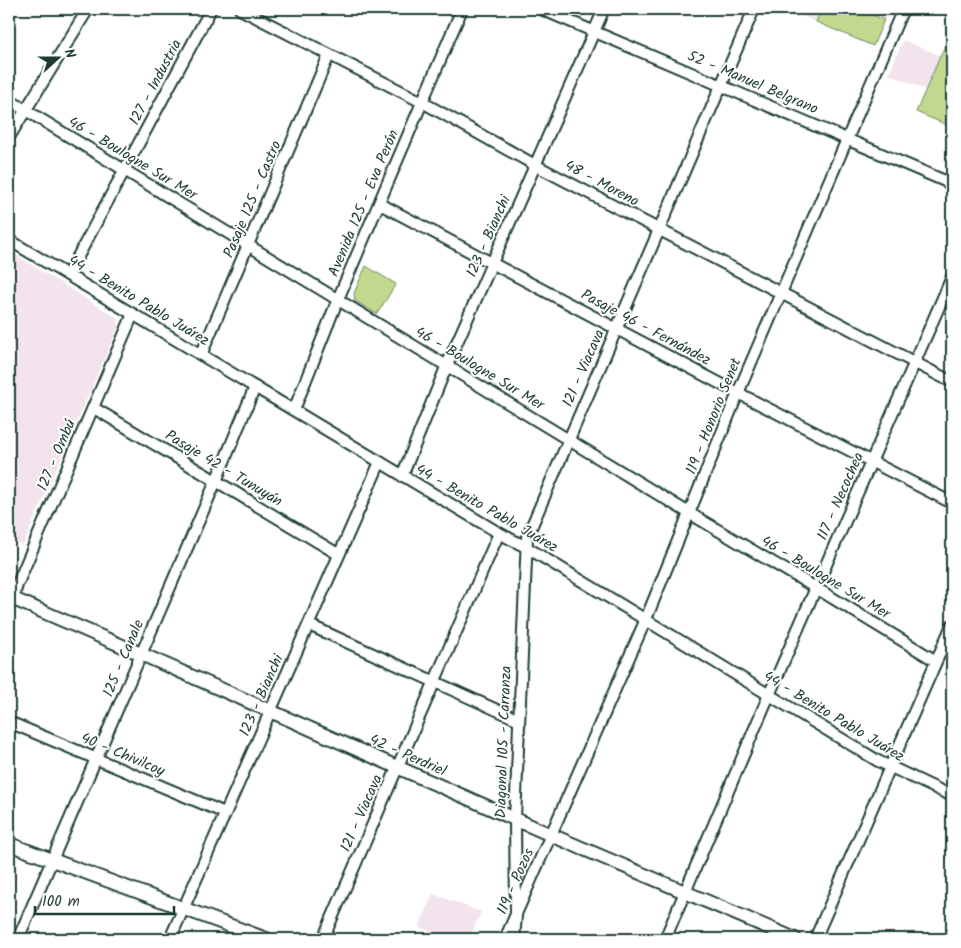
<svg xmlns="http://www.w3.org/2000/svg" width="961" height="948" viewBox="0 0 961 948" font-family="Kalam,sans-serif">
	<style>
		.built { fill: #f2e3ec }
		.green { fill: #c2d88e; stroke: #708a61 }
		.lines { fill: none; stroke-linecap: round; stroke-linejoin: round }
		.minor-casing { stroke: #1f3d34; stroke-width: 14 }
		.tertiary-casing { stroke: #1f3d34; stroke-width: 16 }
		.minor { stroke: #fff; stroke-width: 10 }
		.tertiary { stroke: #fff; stroke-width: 12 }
		.labels { text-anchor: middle; stroke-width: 4; stroke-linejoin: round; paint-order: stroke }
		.street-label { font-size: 15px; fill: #1f3d34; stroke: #fff }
	</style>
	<rect width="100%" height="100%" fill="#fff"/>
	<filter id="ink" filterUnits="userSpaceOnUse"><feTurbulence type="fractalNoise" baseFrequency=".02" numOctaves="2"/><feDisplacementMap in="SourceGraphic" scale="10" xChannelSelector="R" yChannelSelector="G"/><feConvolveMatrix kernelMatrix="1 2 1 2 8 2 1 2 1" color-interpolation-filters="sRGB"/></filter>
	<g filter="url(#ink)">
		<g class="built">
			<path d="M806,9H889L873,46L802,16Z"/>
			<path d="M903,40L941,56L926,90L889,74Z"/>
			<path d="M9,251L117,318L119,325L23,545L9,539Z"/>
			<path d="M433,894L481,912L469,939H451L419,927Z"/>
		</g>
		<g class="green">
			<path d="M821,9H859L884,20L873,46L816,22Z"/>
			<path d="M952,29V127L916,112Z"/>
			<path d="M366,266L396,284L377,314L355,301L354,293Z"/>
		</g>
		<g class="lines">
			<defs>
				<g id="minor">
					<path d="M240,9L422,102L535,165L952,382"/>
					<path d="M541,9L952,184"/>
					<path d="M9,100L689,513L816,588L936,661"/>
					<path d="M9,137L88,9"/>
					<path d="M380,204L738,393L952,503"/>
					<path d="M9,240L380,462L499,533L526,547L878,761L952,796"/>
					<path d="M68,275L211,9"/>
					<path d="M201,355L329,55"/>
					<path d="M94,408L338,554"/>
					<path d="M294,410L338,299L462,9"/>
					<path d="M402,476L447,365L604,9"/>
					<path d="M13,599L17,585L133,314"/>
					<path d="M309,625L519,720"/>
					<path d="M9,722L225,813"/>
					<path d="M18,939L216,481L255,387"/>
					<path d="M170,939L380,462"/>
					<path d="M323,939L499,533"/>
					<path d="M505,939L646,619L738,393L903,9"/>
					<path d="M514,939L516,916L515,819L527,537L754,9"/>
					<path d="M665,939L769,695L952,277"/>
					<path d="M815,939L952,625"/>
				</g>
				<g id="tertiary">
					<path d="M9,597L141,654L551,835L795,939"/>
					<path d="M9,844L266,939"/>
				</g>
			</defs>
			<use href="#minor" class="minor-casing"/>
			<use href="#tertiary" class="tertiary-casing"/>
			<use href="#minor" class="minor"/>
			<use href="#tertiary" class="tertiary"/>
		</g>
	</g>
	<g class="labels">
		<g class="street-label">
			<text transform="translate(155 82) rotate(-62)" y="5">127 - Industria</text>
			<text transform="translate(753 82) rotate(23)" y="5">52 - Manuel Belgrano</text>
			<text transform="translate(133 158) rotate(31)" y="5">46 - Boulogne Sur Mer</text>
			<text transform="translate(602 183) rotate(28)" y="5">48 - Moreno</text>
			<text transform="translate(252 199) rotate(-67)" y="5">Pasaje 125 - Castro</text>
			<text transform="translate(363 203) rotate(-67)" y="5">Avenida 125 - Eva Perón</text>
			<text transform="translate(488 236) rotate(-66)" y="5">123 - Bianchi</text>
			<text transform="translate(139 300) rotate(31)" y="5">44 - Benito Pablo Juárez</text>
			<text transform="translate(646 327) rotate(28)" y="5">Pasaje 46 - Fernández</text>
			<text transform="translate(480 368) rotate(31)" y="5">46 - Boulogne Sur Mer</text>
			<text transform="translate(583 368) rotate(-66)" y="5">121 - Viacava</text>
			<text transform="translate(713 416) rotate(-68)" y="5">119 - Honorio Senet</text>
			<text transform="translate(56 455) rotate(-67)" y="5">127 - Ombú</text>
			<text transform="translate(224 468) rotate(31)" y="5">Pasaje 42 - Tunuyán</text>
			<text transform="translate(840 496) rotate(-66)" y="5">117 - Necochea</text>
			<text transform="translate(487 508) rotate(30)" y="5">44 - Benito Pablo Juárez</text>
			<text transform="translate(826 577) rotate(31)" y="5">46 - Boulogne Sur Mer</text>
			<text transform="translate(123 658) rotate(-67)" y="5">125 - Canale</text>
			<text transform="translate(261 695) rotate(-66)" y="5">123 - Bianchi</text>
			<text transform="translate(834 716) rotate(31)" y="5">44 - Benito Pablo Juárez</text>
			<text transform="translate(503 742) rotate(-88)" y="5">Diagonal 105 - Carranza</text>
			<text transform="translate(123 754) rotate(23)" y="5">40 - Chivilcoy</text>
			<text transform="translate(408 755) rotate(24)" y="5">42 - Perdriel</text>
			<text transform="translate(361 813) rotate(-66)" y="5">121 - Viacava</text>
			<text transform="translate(515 881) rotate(-66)" y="5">119 - Pozos</text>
		</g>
	</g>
	<rect width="961" height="948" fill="none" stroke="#fff" stroke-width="30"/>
	<rect x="15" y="15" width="931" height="918" fill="none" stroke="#1f3d34" stroke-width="2" filter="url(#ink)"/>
	<g transform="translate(58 58) rotate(69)" stroke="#ffffff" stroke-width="4" paint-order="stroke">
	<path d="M0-4L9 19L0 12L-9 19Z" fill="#1f3d34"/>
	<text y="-8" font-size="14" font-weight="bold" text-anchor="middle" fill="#1f3d34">N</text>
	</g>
	<path d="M35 906v8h139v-8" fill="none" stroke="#1f3d34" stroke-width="2.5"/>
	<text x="42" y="906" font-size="15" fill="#1f3d34" stroke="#ffffff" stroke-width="4" paint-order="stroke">100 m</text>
</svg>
